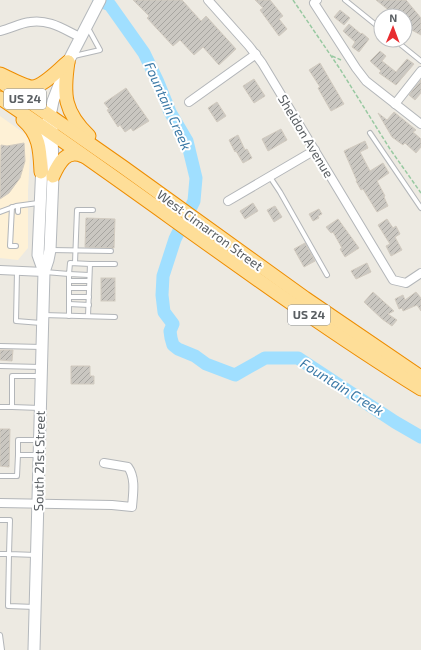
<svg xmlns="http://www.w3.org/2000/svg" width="421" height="650" viewBox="0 0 421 650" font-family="'Exo 2',sans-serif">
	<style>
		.commercial { fill: #fef1d6 }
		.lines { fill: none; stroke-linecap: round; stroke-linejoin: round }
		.river { stroke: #a0dfff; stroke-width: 13 }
		.building { fill: url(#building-hatch); stroke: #d2cbc0 }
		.service-casing { stroke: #b3b6b9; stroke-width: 6 }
		.minor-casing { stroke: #b3b6b9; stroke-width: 10 }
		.secondary-casing { stroke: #b4b8bc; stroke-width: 13 }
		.trunk-casing { stroke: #ee8d01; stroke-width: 15 }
		.path { stroke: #98c9a1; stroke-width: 1.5; stroke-dasharray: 4 2; stroke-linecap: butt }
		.service { stroke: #fff; stroke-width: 4 }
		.minor { stroke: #fff; stroke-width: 8 }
		.secondary { stroke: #fff; stroke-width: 11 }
		.trunk { stroke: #fede98; stroke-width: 13 }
		.labels { text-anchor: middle; stroke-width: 4; stroke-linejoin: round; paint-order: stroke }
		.shield { fill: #fff; stroke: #8c8f92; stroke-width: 1 }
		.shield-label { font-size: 12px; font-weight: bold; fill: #5a5f63 }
		.street-label { font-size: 13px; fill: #5a5f63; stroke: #fff }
		.water-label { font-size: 14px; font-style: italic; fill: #3c7aa7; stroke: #fff }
	</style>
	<defs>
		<pattern id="building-hatch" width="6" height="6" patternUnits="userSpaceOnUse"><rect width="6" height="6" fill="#cac7c1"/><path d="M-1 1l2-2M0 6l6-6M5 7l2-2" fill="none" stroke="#a7a5a0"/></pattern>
	</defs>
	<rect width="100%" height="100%" fill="#edeae2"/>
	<path class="commercial" d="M0,116L31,138L28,191V248L18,260L0,258Z"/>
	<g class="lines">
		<path class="river" d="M99,0L110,5L144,53L157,80L170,112L187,141L196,178L194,201L175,239L163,276L162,295L164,312L173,324L170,331L171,338L173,345L178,349L195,356L206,364L235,375L265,358H298L395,422L421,437"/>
	</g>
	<g class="building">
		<path d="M133,0H182L201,21L206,16L236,49L219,65L203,47L194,55L180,40L173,46L147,18L149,16Z"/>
		<path d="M255,0H270L283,16L279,19L287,29L279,36L260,10L263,8Z"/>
		<path d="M376,0H406L421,18V35L408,28L405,24V16H396Z"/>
		<path d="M340,10L350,18L344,25L334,17Z"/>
		<path d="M349,24L361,34L362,33L369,39L359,52L352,47L355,42L343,31Z"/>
		<path d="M380,51L386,56L382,61L396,72L407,59L414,64L396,85L379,73L381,71L370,61Z"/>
		<path d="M320,63L344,104L331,111L318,88L320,87L309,70Z"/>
		<path d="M254,79L265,96L254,103L243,86Z"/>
		<path d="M421,80V93L415,100L409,95Z"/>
		<path d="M126,88L149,121L133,131L131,128L125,132L120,125L118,127L107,110L109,109L104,103Z"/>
		<path d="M217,102L226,116L217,122L208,108Z"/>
		<path d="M394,112L416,130L413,132L421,139V147L416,153L405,143L403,145L392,137L378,113L387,120Z"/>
		<path d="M281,129L287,140L268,151L262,139Z"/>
		<path d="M238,135L245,150L247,149L252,158L243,163L236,151L235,152L229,140Z"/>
		<path d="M365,141L368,148L360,152L370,171L383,163L389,173L377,181L385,196L384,197L388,206L377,212L363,189L361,190L356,181H357L344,151Z"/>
		<path d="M24,143L25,161L20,178L9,193L0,199L1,145L7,146Z"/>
		<path d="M253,203L258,211L245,219L240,211Z"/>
		<path d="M275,206L282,217L274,222L267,210Z"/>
		<path d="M319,209L322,214L318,216L319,218L313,221L309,214Z"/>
		<path d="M86,218L115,219L114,248L85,247Z"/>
		<path d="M338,219L359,248L345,257L340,249L342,248L333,232L331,233L326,227Z"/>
		<path d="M387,219L393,228L396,226L400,234L395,237L402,250L391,256L386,246L390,244L378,225Z"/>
		<path d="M305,243L315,261L304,267L294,249Z"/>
		<path d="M367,263L371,272L356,279L351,271Z"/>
		<rect x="101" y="278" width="14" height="23"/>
		<path d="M373,292L394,311L388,314L397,320L392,326L382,319L364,302Z"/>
		<path d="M416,292L421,298V311L417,305L403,311L402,308L399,309L395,299L403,295L405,300Z"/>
		<path d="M0,350H13L12,361L0,360Z"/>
		<path d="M71,366H90V376H94V384H71Z"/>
		<path d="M0,429H10L9,467L0,466Z"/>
	</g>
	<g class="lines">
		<defs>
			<g id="service">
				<path d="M345,0L381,29"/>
				<path d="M395,40L421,61"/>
				<path d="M74,56L100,50L88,28"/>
				<path d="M370,133L421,208"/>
				<path d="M270,177L280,192L327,275"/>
				<path d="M12,207L10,246H16"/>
				<path d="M0,212L16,206L38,203"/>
				<path d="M18,212V206"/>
				<path d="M51,250L111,251"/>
				<path d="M75,263L77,210H93"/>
				<path d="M90,264H115"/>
				<path d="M17,271L16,321L41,323"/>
				<path d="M45,272L69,274L70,263L90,264L88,316"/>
				<path d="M69,281H89"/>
				<path d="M69,288H89"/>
				<path d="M69,297H89"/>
				<path d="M69,304L89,305"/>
				<path d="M43,315L115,317"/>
				<path d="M69,316V274L89,275"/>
				<path d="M0,346L42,347"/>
				<path d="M0,366L41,367"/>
				<path d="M0,407H12V376H40"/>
				<path d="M12,407L40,408"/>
				<path d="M18,455V440H39"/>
				<path d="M0,476H17L18,455H39"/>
				<path d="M0,520H10L9,554L36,555"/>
				<path d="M0,554H9L8,606L35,607"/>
				<path d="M0,635L2,650"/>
			</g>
			<g id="minor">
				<path d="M208,0L249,46L262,63L393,280L406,283L421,273"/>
				<path d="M317,0L314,3L356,68L366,81L421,124"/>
				<path d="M0,31C10,29 20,23 30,22C49,19 63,29 80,37"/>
				<path d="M189,102L256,54"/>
				<path d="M395,104L421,71"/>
				<path d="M228,201L315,150"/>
				<path d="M0,270L44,272"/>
				<path d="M0,503L112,505L132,507C133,494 136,478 128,467L104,463"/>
			</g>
			<g id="secondary">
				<path d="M44,272L48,260L50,250L53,176L52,128"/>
				<path d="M34,650L44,272L38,255L43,141L45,128L50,116L53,101L68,62L100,0"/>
			</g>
			<g id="trunk">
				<path d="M68,62C63,95 64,112 89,136"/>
				<path d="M0,74C7,77 26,87 32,87C43,87 59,69 68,62"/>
				<path d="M0,81L123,167L305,298L421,377"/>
				<path d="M0,98C142,193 276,299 421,389"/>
				<path d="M23,120C40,135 40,151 41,172"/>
				<path d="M53,176C59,163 67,148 83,156"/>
			</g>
		</defs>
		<use href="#service" class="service-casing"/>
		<use href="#minor" class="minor-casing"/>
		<use href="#secondary" class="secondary-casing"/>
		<use href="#trunk" class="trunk-casing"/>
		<g class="path">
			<path d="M293,0L340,69L390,149L421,193"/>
			<path d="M332,56L341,60"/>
		</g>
		<use href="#service" class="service"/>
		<use href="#minor" class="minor"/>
		<use href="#secondary" class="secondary"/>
		<use href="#trunk" class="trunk"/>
	</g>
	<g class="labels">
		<g class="shield">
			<rect x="4" y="89" width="42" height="20" rx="3"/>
			<rect x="288" y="305" width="42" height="20" rx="3"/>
		</g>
		<g class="shield-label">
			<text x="25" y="103">US 24</text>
			<text x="309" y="319">US 24</text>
		</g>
		<g class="street-label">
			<text transform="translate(306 136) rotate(59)" y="5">Sheldon Avenue</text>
			<text transform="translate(210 230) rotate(36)" y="5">West Cimarron Street</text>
			<text transform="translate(39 461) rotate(-89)" y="5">South 21st Street</text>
		</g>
		<g class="water-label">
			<text transform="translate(168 106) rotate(66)" y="5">Fountain Creek</text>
			<text transform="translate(342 387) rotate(32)" y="5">Fountain Creek</text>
		</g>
	</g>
	<g transform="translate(393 28) rotate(1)"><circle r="19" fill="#ffffff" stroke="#bdbfc1"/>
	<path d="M0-3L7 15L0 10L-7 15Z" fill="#e82d30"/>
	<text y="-6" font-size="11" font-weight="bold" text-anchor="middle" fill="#5a5f63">N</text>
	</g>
</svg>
